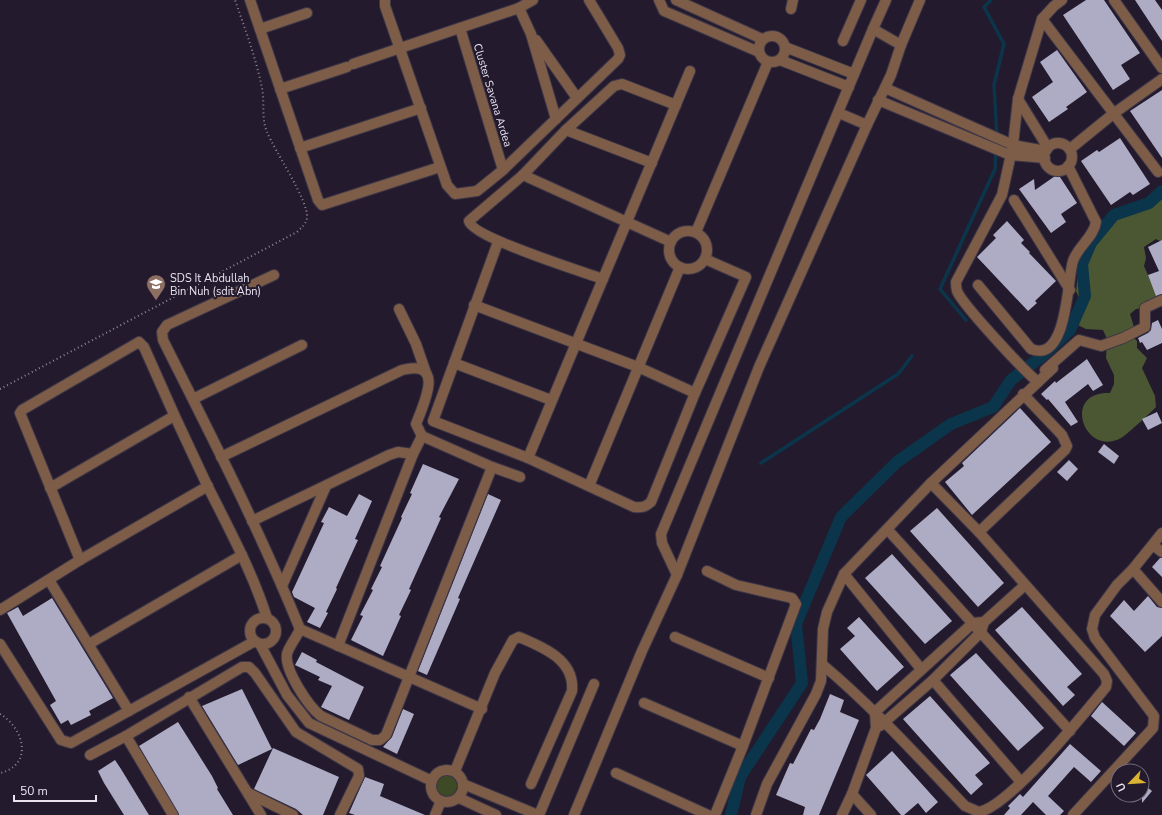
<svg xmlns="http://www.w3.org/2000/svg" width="1162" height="815" viewBox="0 0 1162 815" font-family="'Nunito Sans',sans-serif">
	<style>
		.green { fill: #3e4925 }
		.forest { fill: #4b5732 }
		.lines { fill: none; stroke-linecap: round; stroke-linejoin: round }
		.stream { stroke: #0b354a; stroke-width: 3.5 }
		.canal { stroke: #0b354a; stroke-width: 12 }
		.building { fill: #aeabc4 }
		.street-casing { stroke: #3f3748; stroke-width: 12 }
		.path { stroke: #8e8796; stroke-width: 2; stroke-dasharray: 1 3; stroke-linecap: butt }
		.street { stroke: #7d5d48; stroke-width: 10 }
		.labels { text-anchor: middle; stroke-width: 4; stroke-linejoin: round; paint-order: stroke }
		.street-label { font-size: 11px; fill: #e9e3f0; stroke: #231b2d }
		.poi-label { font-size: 11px; fill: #e9e3f0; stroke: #231b2d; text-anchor: start }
	</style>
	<rect width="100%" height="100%" fill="#231b2d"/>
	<circle class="green" cx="446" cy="786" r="11"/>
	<path class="forest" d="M1162,189V242L1156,239L1144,247L1146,258L1144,266L1158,298L1145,308L1136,309L1130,314L1134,327L1130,334L1137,341V348L1147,358L1142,368L1155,396L1156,407C1149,414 1129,433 1121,438C1084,458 1061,391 1110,393L1114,384V375L1106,358L1107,339L1103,330L1086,329L1078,325V315L1083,307L1076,291L1078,273L1086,253L1100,227L1121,209H1141L1160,196Z"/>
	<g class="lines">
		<g class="stream">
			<path d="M991,0L984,7L1004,44L994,85L997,136"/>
			<path d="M966,320L940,289L995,169L996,150"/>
			<path d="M761,463L898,374L912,356"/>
		</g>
		<path class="canal" d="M731,815L740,777L802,683L796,624L841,517L897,462L951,424L993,407L1011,380L1043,355L1070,330L1085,296L1082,264L1091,243L1114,215L1149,203L1162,191"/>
	</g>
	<g class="building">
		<path d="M1086,0H1104L1140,53L1121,65L1130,79L1113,90L1063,15Z"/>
		<path d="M1135,0H1155L1162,10V41Z"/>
		<path d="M1057,50L1087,92L1066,107L1068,109L1049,122L1032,97L1053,82L1040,62Z"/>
		<path d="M1162,90V158L1130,111Z"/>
		<path d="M1120,138L1150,184L1133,195L1130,192L1111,205L1081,161L1097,150L1099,152Z"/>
		<path d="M1058,174L1077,203L1061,214L1066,222L1051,233L1019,189L1034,179L1035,190Z"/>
		<path d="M1007,221L1024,240L1021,243L1030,252L1029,253L1056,281L1035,301L1037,303L1028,311L977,257L996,238L993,235Z"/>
		<path d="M1162,240V294L1156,296L1148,275L1159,271L1148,247Z"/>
		<path d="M1158,320L1162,329V343L1147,350L1142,342L1140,343L1138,338L1148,333L1151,330L1152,323Z"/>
		<path d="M1087,359L1103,385L1093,391L1088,384L1065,402L1078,422L1071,426L1048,399L1047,400L1041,394L1055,381L1056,383Z"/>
		<path d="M1020,408L1051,442L972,515L945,482L964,466L962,463Z"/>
		<path d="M1157,412L1162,423L1148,430L1142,419Z"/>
		<path d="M1104,444L1119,456L1114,464L1098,452Z"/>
		<path d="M1069,460L1078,469L1067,481L1057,472Z"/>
		<path d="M423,464L459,479L439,517L441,518L409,589L411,590L399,615L401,616L383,656L351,640L363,616L360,615L373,590L371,589L382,567L380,566L402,518L401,517L412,494L410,493Z"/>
		<path d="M359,494L372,501L355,539L358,540L336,588L337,589L326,612L328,613L320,628L307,622L315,608L294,597L292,592L324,523L321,522L329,507L347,516Z"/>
		<path d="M488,494L501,500L458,598L460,599L427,675L418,671Z"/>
		<path d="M937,508L1004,583L978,607L910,531Z"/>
		<path d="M892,554L952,621L925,644L865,578Z"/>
		<path d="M1160,558H1162V577L1152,567Z"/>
		<path d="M1148,596L1157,607L1162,608V636L1145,652L1110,616L1124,600L1134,611Z"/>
		<path d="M52,598L113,698L89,711L91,715L71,725L68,720L61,724L50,705L56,701L7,613L18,607L23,616Z"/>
		<path d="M1022,607L1082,674L1067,687L1075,695L1063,706L995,630Z"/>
		<path d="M859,617L904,667L877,691L840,649L855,636L847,628Z"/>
		<path d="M302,652L317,660L316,662L364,687L349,720L321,707L332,686L318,680L320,677L295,665Z"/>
		<path d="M976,653L1044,728L1018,751L950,675Z"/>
		<path d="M242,689L272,749L238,765L202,706Z"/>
		<path d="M830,694L844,700L840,712L859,720L819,815H803L805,807L776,795L790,763L793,764L811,729L814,730L820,719Z"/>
		<path d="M930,696L990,763L975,775L983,784L971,795L903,719Z"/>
		<path d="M1102,702L1136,733L1124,746L1091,716Z"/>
		<path d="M403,709L414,714L397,754L383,747L392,737Z"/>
		<path d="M178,722L212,776L218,788L217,789L233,815H179L139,746Z"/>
		<path d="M1070,744L1101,771L1091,782L1074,767L1048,796L1064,811L1060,815H1046L1033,802L1021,815H1004L1010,808L1008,806L1020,794L1023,797Z"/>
		<path d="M273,748L339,777L323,815H303L296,809L254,789Z"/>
		<path d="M892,751L938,802L926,813L918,803L904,815H901L866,775Z"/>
		<path d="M115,760L121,769L149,815H124L104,783L98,771Z"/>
		<path d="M365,777L384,784L380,796L425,815H355L349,813Z"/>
		<path d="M1142,783L1152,791L1142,803Z"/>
	</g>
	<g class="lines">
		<defs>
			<g id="street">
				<path d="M250,0L318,200L322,205L440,167"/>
				<path d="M385,0V6L447,185L455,194L477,191L503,170L618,59L620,55L618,48L589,0"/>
				<path d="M659,0L664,11L759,52"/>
				<path d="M676,0L762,39"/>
				<path d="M1114,0L1162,68"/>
				<path d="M519,8L531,34L556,119"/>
				<path d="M791,9L793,0"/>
				<path d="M1042,19L1158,172"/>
				<path d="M460,28L503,170"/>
				<path d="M260,29L307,13"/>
				<path d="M873,29L886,0"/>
				<circle cx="772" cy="49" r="13"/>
				<path d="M536,40L577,98"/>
				<path d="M843,41L861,0"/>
				<path d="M901,45L920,0"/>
				<path d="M785,47L854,74"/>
				<path d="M780,60L849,87"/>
				<path d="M353,64L519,8L533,0"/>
				<path d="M885,88L1013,145L1046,151"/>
				<path d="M280,89L347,67"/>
				<path d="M1018,99L1048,148"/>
				<path d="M878,100L1010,155L1045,158"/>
				<path d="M566,130L652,163"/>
				<circle cx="1058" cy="157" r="14"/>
				<path d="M300,148L421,108"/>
				<path d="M1070,149L1113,114L1162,79"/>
				<path d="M523,175L671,242"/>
				<path d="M1014,200L1070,290"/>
				<circle cx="688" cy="250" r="19"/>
				<path d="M696,232L768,62"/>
				<path d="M498,242L433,421L528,458L634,507C642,508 645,507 651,502L695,393L746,277L705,259"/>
				<path d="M274,275L167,325L162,332L163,340C211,435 260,531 300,629L482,709"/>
				<path d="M603,279C583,272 472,237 469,221L523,175L566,130L614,86L622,84L676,105"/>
				<path d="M978,285L1031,349C1068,364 1067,279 1073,261C1078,246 1094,237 1096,222L1068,166"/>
				<path d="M474,305L638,367L695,393"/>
				<path d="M399,309L416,344L426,373"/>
				<path d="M454,363L551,400"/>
				<path d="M1045,370L1079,340L1101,346L1123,338L1145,327V308L1162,300"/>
				<path d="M1038,382C1025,372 962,304 957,291C956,288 956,284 956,282L1002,195L1013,145L1018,99L1042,19L1054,6L1062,0"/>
				<path d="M193,399L302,345"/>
				<path d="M221,457L402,370C446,359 424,403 416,424L422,436L492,467L520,477"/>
				<path d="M528,458L690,71"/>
				<path d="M589,486L680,267"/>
				<path d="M50,488L174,416"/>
				<path d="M252,521L389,455L398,452L413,454"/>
				<path d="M888,530L1070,731"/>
				<path d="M979,532L1065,450L1067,446L1062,435L1023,394"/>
				<path d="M1153,545L1162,552"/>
				<path d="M80,560L20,413L22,410L139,342L144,347C164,393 185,439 207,485C229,529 252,571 267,618"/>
				<path d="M1133,569L1162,602"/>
				<path d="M707,571L736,585L792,598L796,604L743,746L715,815"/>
				<path d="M844,574L921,669"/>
				<path d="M677,575L662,543L661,534L873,29L901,45L891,75L867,125L839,113"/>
				<path d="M49,580L129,711"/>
				<path d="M282,586L326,486"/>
				<path d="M0,610L80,560L208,486"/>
				<circle cx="263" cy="631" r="13"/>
				<path d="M300,629C297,637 289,646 287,654C284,670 309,707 321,716L372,740H380L386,735L492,467"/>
				<path d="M675,637L769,678"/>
				<path d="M0,644L61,740L71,743L255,641"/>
				<path d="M89,644L242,555"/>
				<path d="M260,644L287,695L309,723L432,781"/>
				<path d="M338,646L413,454L422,436"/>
				<path d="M823,665C874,708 919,758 965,806L979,812C1010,806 1083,715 1106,687L1107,681L1104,674L979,532L931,483"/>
				<path d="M933,680L1021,782"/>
				<path d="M189,697L261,815"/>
				<path d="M644,703L743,746"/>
				<path d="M880,726L933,680L981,632L984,622L1025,585"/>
				<path d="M126,736L173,815"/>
				<path d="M90,755L126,736L242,667H249L255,673L296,732L358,769L359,776L340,815"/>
				<circle cx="447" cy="786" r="16"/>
				<path d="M455,771L495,673L513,640L519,637C543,647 575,660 572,691L531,784"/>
				<path d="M616,773L708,815"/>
				<path d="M463,784L538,815"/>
				<path d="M248,793L293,815"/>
				<path d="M852,794L871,815"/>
				<path d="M459,798L496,815"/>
				<path d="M435,815L441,801"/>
				<path d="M539,815L594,684"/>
				<path d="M574,815L642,651L677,575L759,367L867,125"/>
				<path d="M756,815L767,784L816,694L821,681L823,629L827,612L844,574L931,483L1053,368"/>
				<path d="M842,815L852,794L876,728L875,712L973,623L984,622"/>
				<path d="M1073,815L1153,728L1154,716L1095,638L1092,629L1095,615L1117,585L1133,569L1162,533"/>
			</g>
		</defs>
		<use href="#street" class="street-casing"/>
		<g class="path">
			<path d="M0,389L297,232C302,227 306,224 307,218C309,201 274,150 267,132C261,118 265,103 262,88C256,58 245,29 235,0"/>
			<path d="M0,714C24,728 34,765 0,773"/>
		</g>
		<use href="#street" class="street"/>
	</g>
	<defs>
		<symbol id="school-pin" viewBox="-11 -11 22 30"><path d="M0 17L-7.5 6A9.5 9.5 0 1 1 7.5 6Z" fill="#8d6e63" stroke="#231b2d"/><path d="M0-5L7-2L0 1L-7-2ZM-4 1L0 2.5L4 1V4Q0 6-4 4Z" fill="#fff"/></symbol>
	</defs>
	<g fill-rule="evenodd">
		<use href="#school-pin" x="145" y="273" width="22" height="30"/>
	</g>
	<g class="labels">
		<g class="street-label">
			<text transform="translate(493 95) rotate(73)" y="4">Cluster Savana Ardea</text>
		</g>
		<g class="poi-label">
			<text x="170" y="282">SDS It Abdullah<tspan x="170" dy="13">Bin Nuh (sdit Abn)</tspan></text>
		</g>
	</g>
	<g transform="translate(1130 783) rotate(245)"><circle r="19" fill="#231b2d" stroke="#726b7b"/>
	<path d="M0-3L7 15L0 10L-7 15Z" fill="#dbb233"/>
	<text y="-6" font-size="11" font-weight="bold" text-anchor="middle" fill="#e9e3f0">U</text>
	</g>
	<path d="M14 795v6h82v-6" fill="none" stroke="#e9e3f0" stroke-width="2"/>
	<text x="20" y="795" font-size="12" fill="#e9e3f0" stroke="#231b2d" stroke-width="3" paint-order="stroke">50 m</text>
</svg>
